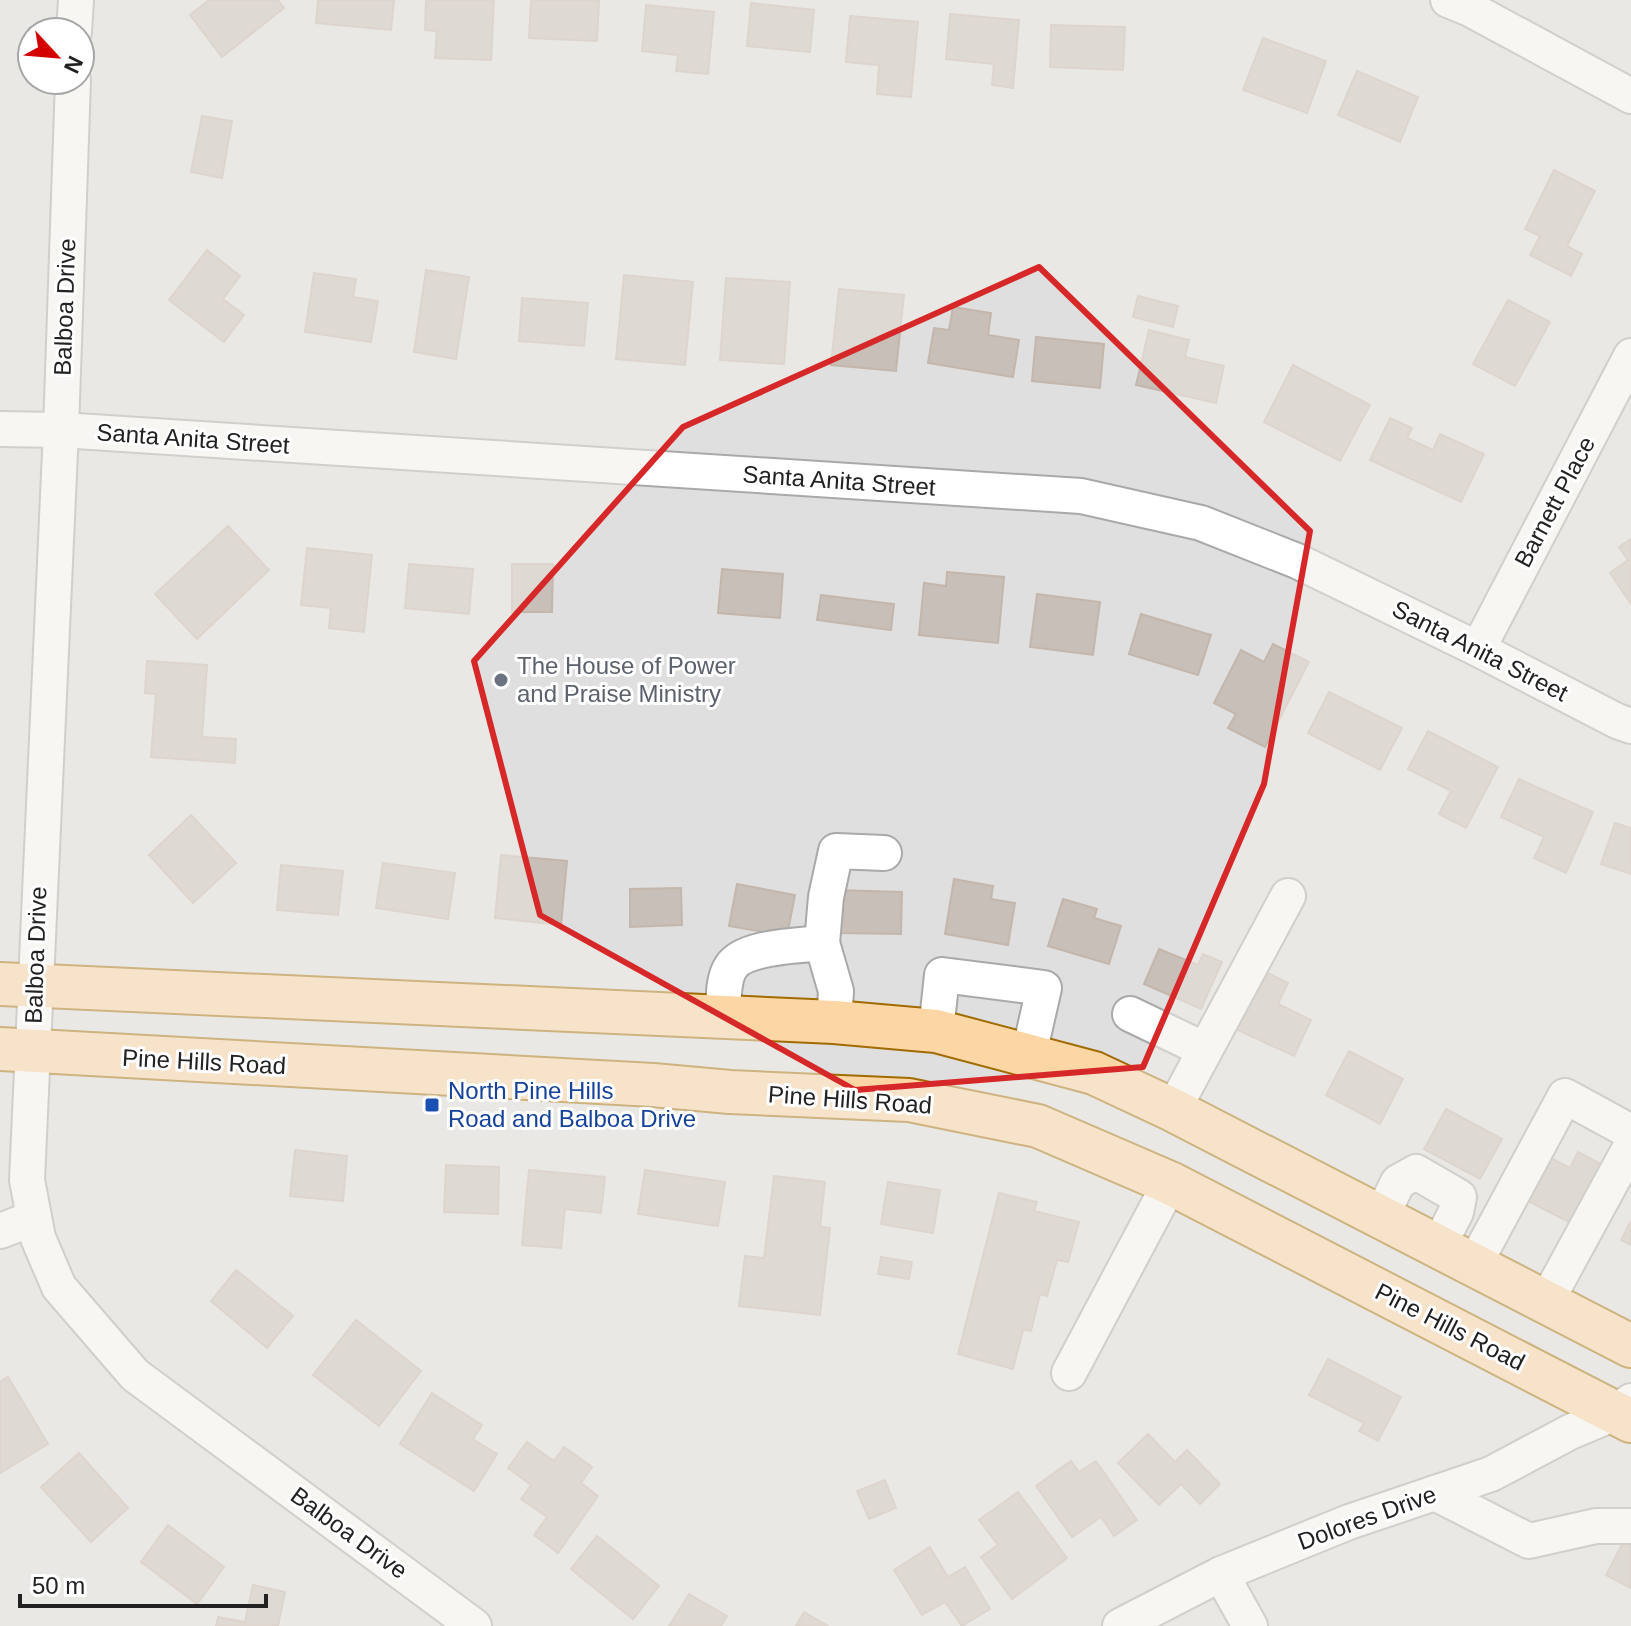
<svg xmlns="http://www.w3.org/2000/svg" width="1631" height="1626" viewBox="0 0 1631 1626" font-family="Helvetica,sans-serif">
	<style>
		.residential { fill: #e0dfdf; fill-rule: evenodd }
		.building { fill: #c7bfb8; stroke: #c4b6ab; stroke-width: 2 }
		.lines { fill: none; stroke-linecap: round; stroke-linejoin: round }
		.minor-casing { stroke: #a9a9a9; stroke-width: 38 }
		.major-casing { stroke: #a06b00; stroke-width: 46 }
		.minor { stroke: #fff; stroke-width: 34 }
		.major { stroke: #fcd6a4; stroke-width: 42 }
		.marked { fill: none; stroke: #d62828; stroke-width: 6; stroke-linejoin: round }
		.worship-dot { fill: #6b7280; stroke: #fff; stroke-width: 3 }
		.transit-dot { fill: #1a4fb4; stroke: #fff; stroke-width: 3 }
		.labels { text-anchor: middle; stroke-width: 6; stroke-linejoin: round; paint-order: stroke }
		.street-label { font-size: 24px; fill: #222; stroke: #fff }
		.worship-label { font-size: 24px; fill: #5b616d; stroke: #fff; text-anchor: start }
		.transit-label { font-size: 24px; fill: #164399; stroke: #fff; text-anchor: start }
	</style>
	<rect width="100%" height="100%" fill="#f2efe9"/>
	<path class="residential" d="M0,0H1631V1626H0ZM32,32H80V80H32Z"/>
	<g class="building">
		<path d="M209,0H278L284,8L222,57L190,15Z"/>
		<path d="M318,0H394L391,30L316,23Z"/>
		<path d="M426,0H494L491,60L435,58L437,31L425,30Z"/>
		<path d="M531,0H599L597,41L529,38Z"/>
		<path d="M751,3L814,10L810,52L747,46Z"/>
		<path d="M646,5L714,12L708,74L676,71L678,55L642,51Z"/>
		<path d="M950,14L1019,20L1013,88L992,85L994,64L946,59Z"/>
		<path d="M850,16L918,22L911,97L877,94L879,65L846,62Z"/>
		<path d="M1051,25L1125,27L1123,70L1050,67Z"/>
		<path d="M1263,38L1326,61L1307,113L1243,90Z"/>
		<path d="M1357,71L1418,97L1400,142L1338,115Z"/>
		<path d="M202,116L232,121L222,178L191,172Z"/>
		<path d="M1554,170L1595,191L1567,246L1582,254L1571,276L1530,255L1540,236L1525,229Z"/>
		<path d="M207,250L240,276L223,299L244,315L224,342L169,300Z"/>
		<path d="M426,270L469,277L456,359L414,352Z"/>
		<path d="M314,273L356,279L353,297L378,301L371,342L305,332Z"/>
		<path d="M624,275L693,282L685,365L616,359Z"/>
		<path d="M726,278L790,282L784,364L720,360Z"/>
		<path d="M839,289L904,295L896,371L831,365Z"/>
		<path d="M1138,296L1178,306L1173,327L1133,317Z"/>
		<path d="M522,298L588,303L584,346L519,341Z"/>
		<path d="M1508,300L1550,322L1515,386L1473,364Z"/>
		<path d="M953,307L991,313L988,335L1019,340L1013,377L928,363L934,328L949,330Z"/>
		<path d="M1149,330L1189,340L1185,357L1224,366L1216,403L1136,385Z"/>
		<path d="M1036,337L1104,344L1100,388L1032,381Z"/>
		<path d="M1293,365L1370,405L1340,461L1264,422Z"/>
		<path d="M1390,418L1412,428L1407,438L1433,450L1440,434L1484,454L1461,502L1370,460Z"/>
		<path d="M228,526L269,570L197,639L155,594Z"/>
		<path d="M1631,539V604L1610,573L1628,560L1619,547Z"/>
		<path d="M307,548L372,555L364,632L329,628L331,608L301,605Z"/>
		<path d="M409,564L473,569L469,614L405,608Z"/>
		<path d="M512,564H553L552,612H512Z"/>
		<path d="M722,569L783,574L780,618L718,613Z"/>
		<path d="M947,572L1004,577L998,643L919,635L924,583L946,586Z"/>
		<path d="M1037,594L1100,602L1093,655L1030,647Z"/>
		<path d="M821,595L894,604L891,630L817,620Z"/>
		<path d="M1141,614L1211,635L1198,675L1129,654Z"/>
		<path d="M1273,644L1309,662L1265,747L1228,728L1236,714L1214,703L1241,650L1264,662Z"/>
		<path d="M147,661L207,665L202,737L236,739L235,763L151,757L156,694L145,693Z"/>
		<path d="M1329,692L1402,728L1380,770L1308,733Z"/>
		<path d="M1428,731L1498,767L1466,828L1439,814L1451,791L1408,769Z"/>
		<path d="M1519,779L1593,812L1566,873L1534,858L1544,837L1501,817Z"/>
		<path d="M191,815L236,863L193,903L149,855Z"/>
		<path d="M1615,823L1631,828V874L1601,864Z"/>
		<path d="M501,855L567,861L561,925L495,918Z"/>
		<path d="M383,863L455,873L448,919L376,908Z"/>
		<path d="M281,865L343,871L338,915L277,910Z"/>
		<path d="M954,879L993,886L991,899L1015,903L1008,945L945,934Z"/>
		<path d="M737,884L795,895L787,936L729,926Z"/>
		<path d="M681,888L682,925L630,927V889Z"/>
		<path d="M838,890L902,892L901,934L836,933Z"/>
		<path d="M1063,899L1097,909L1094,918L1121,926L1109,964L1048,946Z"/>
		<path d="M1159,949L1198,965L1203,954L1222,962L1201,1009L1144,984Z"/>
		<path d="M1256,967L1288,983L1278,1004L1311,1020L1294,1056L1229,1026Z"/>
		<path d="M1349,1051L1403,1079L1380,1124L1326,1095Z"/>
		<path d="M1446,1109L1502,1139L1480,1179L1424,1149Z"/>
		<path d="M295,1150L347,1156L343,1201L290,1196Z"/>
		<path d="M1578,1152L1614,1171L1584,1230L1524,1199L1547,1156L1570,1168Z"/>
		<path d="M446,1165L499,1167L498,1214L444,1212Z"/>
		<path d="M529,1170L605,1177L601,1213L565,1209L561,1248L522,1245Z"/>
		<path d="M645,1170L725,1182L718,1226L638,1214Z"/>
		<path d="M774,1176L825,1182L820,1227L830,1228L820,1315L739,1306L745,1256L764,1258Z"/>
		<path d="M888,1182L940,1190L933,1233L881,1224Z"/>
		<path d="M999,1193L1037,1202L1034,1211L1079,1222L1068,1262L1057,1260L1047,1296L1040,1294L1031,1331L1023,1330L1013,1369L958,1354Z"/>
		<path d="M1631,1221V1245L1621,1240Z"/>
		<path d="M881,1257L912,1262L909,1279L878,1274Z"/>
		<path d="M236,1270L293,1316L267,1348L211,1301Z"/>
		<path d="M356,1320L421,1371L379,1426L313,1375Z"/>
		<path d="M1328,1359L1401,1397L1378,1441L1359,1431L1364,1423L1309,1395Z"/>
		<path d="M8,1377L48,1444L0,1473V1382Z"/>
		<path d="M432,1393L482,1425L473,1439L497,1454L474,1491L400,1444Z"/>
		<path d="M1148,1434L1175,1462L1187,1450L1220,1484L1200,1504L1181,1484L1159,1505L1118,1463Z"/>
		<path d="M527,1442L554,1461L564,1447L592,1467L581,1483L598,1496L558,1553L534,1535L547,1517L521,1499L531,1485L508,1468Z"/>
		<path d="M79,1453L128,1508L91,1542L41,1487Z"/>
		<path d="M1071,1461L1079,1472L1096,1461L1137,1520L1114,1536L1101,1517L1072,1537L1036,1486Z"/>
		<path d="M885,1480L896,1508L869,1519L857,1491Z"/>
		<path d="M1018,1492L1067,1558L1012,1599L981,1557L998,1545L979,1520Z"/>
		<path d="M168,1525L224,1567L197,1604L141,1562Z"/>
		<path d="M597,1536L659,1586L633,1619L571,1569Z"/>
		<path d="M1626,1537L1631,1540V1588L1606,1575Z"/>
		<path d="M930,1547L948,1577L965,1567L990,1609L962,1626L945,1602L922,1615L894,1570Z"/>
		<path d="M253,1585L285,1592L278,1626H216L218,1617L245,1622Z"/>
		<path d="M689,1594L727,1616L721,1626H669Z"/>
		<path d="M804,1612L828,1626H796Z"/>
	</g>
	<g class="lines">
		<defs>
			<g id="minor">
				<path d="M1448,0L1470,9L1631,96"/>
				<path d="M74,32L76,0"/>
				<path d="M73,80L61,430L27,1180L38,1238L59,1287L135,1375L474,1626"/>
				<path d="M0,429L61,430L1081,496L1201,523L1297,561L1478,649L1617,721L1631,726"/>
				<path d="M1478,649L1631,356"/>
				<path d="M822,943L826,897L836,851L884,853"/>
				<path d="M1130,1014L1205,1050"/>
				<path d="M723,1018C724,1003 722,980 731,967C744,946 799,946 822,943L836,991L834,1022"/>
				<path d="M936,1031L942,975L1044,988L1029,1054"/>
				<path d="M1173,1110L1288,896"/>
				<path d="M1381,1217L1398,1182L1416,1172L1459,1197L1456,1212L1438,1247"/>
				<path d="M0,1231L34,1218"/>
				<path d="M1474,1265L1565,1096L1631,1132"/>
				<path d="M1546,1302L1631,1146"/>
				<path d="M1069,1373L1170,1183"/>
				<path d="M1435,1493L1529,1541L1596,1526H1631"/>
				<path d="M1221,1574L1250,1626"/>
				<path d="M1120,1626L1221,1574L1349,1522L1491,1474L1570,1432L1615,1413L1631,1401"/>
			</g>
			<g id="major">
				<path d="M0,984L834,1022L936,1031L1094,1073L1173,1110L1631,1346"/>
				<path d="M0,1049L653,1085L730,1092L909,1100L1038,1126L1170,1183L1631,1421"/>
			</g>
		</defs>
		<use href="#minor" class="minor-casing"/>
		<use href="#major" class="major-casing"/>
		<use href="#minor" class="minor"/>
		<use href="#major" class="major"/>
	</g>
	<path d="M0 0H1631V1626H0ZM1039,267L1310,531L1264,784L1143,1067L855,1090L540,915L474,661L683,427Z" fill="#f2efe9" fill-opacity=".55" fill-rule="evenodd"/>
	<path class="marked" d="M1039,267L1310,531L1264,784L1143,1067L855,1090L540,915L474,661L683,427Z"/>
	<circle class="worship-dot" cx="501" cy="680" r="8"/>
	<rect class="transit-dot" x="424" y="1097" width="16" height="16" rx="4"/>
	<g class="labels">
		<g class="street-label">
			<text transform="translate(65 307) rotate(-88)" y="8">Balboa Drive</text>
			<text transform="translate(193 439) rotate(4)" y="8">Santa Anita Street</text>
			<text transform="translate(839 481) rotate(4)" y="8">Santa Anita Street</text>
			<text transform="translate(1555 502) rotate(-62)" y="8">Barnett Place</text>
			<text transform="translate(1480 651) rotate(27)" y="8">Santa Anita Street</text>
			<text transform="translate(36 955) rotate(-88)" y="8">Balboa Drive</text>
			<text transform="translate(204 1062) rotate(3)" y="8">Pine Hills Road</text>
			<text transform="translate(850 1100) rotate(4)" y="8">Pine Hills Road</text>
			<text transform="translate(1450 1327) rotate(27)" y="8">Pine Hills Road</text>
			<text transform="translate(1367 1518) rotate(-20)" y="8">Dolores Drive</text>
			<text transform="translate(349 1533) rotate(36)" y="8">Balboa Drive</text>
		</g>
		<g class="worship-label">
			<text x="517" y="674">The House of Power<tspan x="517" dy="28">and Praise Ministry</tspan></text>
		</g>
		<g class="transit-label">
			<text x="448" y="1099">North Pine Hills<tspan x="448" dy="28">Road and Balboa Drive</tspan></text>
		</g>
	</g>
	<g transform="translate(56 56) rotate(116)"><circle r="38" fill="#ffffff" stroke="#a7a7a7" stroke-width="2"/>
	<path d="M0-6L14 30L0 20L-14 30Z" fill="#d40000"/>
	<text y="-12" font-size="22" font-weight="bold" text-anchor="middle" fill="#222222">N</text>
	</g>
	<path d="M20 1594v12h246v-12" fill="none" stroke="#222222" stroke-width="4"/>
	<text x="32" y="1594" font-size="24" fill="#222222" stroke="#ffffff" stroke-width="6" paint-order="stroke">50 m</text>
</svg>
